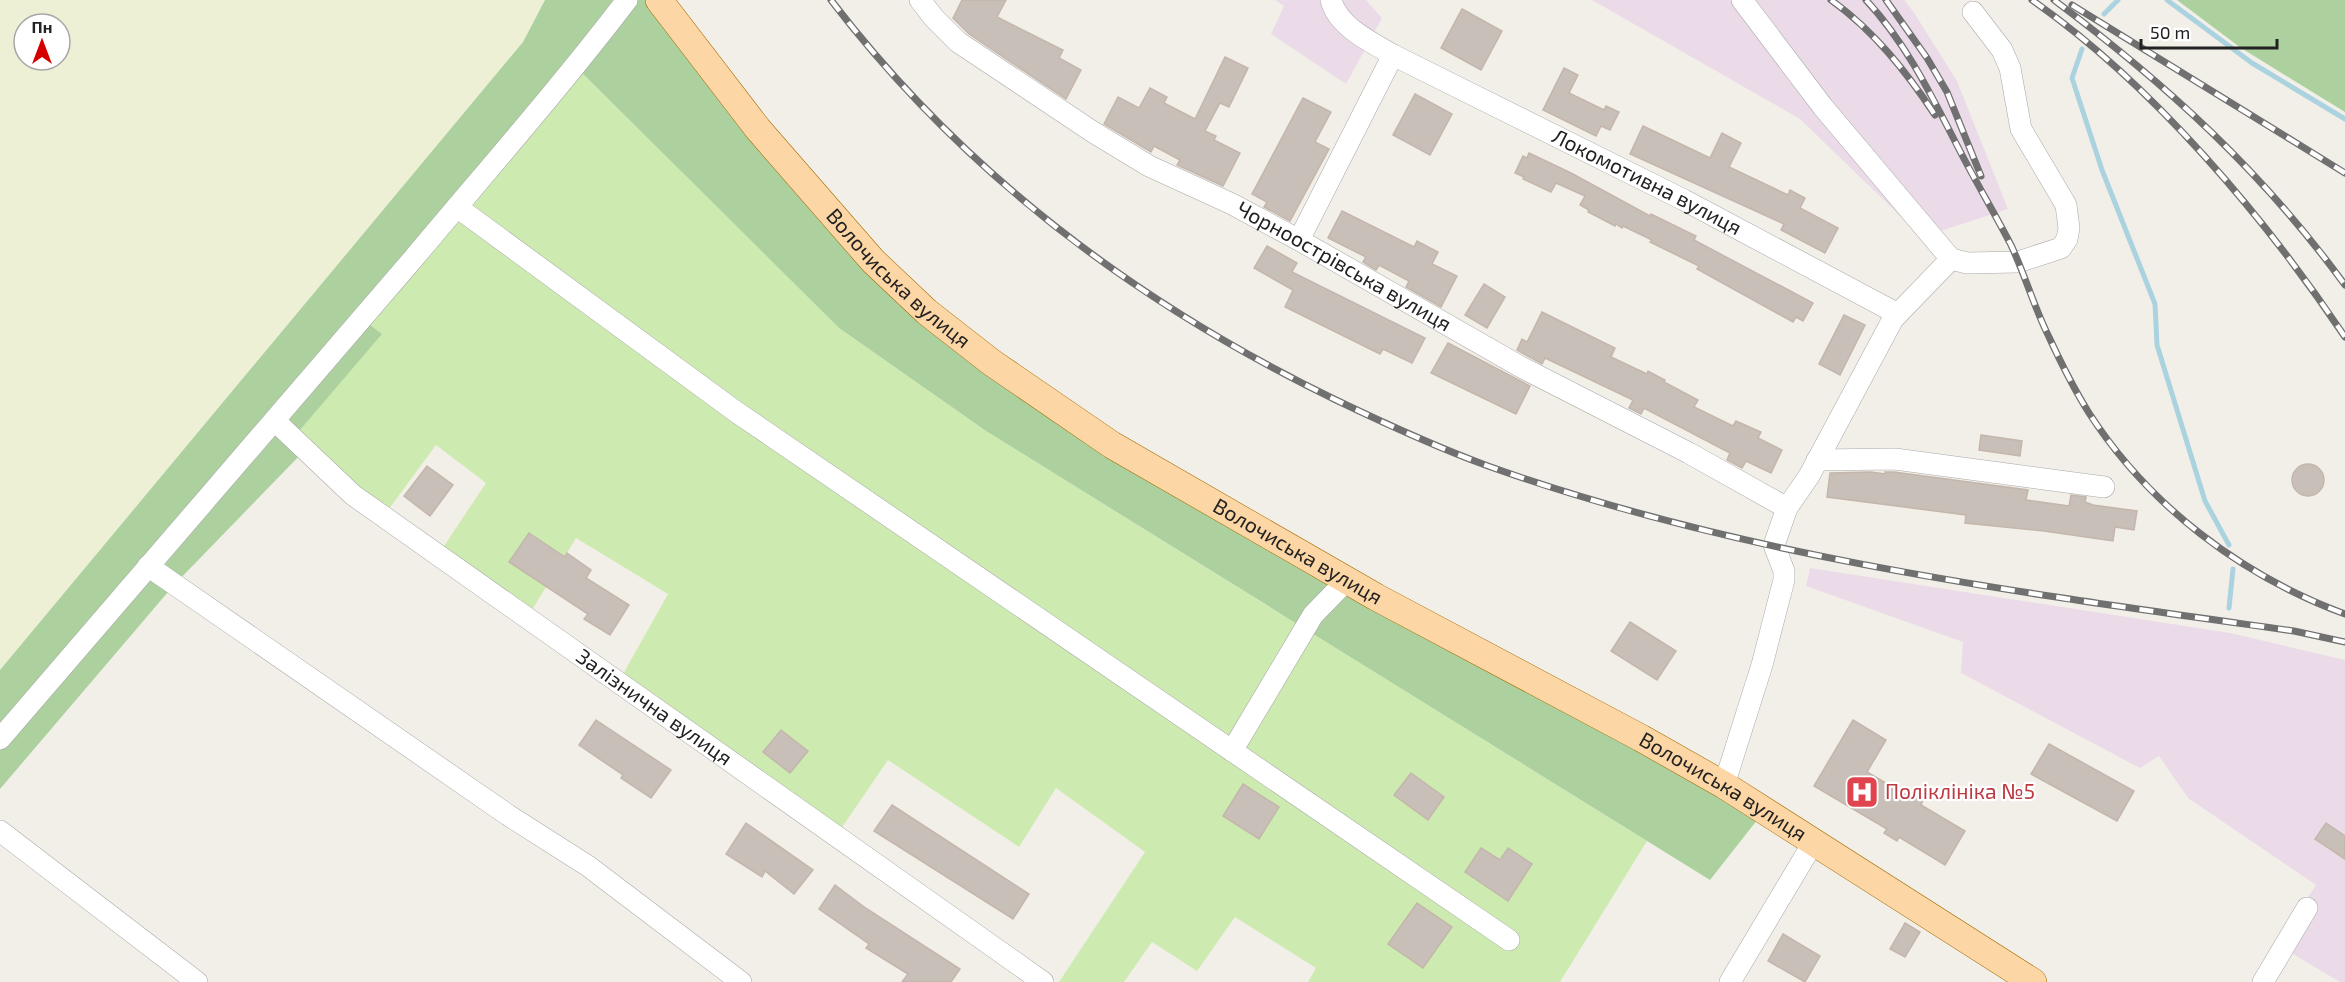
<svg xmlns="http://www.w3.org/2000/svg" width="2345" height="982" viewBox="0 0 2345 982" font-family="'Exo 2',sans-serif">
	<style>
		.industrial { fill: #ebdbe8 }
		.farmland { fill: #eef0d5; fill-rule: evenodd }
		.grass { fill: #cdebb0 }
		.forest { fill: #add19e }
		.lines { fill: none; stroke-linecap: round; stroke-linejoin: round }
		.stream { stroke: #aad3df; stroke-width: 5 }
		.building { fill: #c7bfb8; stroke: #c4b6ab; stroke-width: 1.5 }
		.minor-casing { stroke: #a9a9a9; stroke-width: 22 }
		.major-casing { stroke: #a06b00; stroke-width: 28 }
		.minor { stroke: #fff; stroke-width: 21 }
		.major { stroke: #fcd6a4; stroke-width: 27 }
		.rail-casing { stroke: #707070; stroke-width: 7 }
		.rail { stroke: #fff; stroke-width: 4.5; stroke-dasharray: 14; stroke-linecap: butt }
		.labels { text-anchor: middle; stroke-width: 4.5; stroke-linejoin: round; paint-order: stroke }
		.street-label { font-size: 21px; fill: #222; stroke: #fff }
		.health-label { font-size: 21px; fill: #be3a42; stroke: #fff; text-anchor: start }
	</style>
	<rect width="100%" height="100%" fill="#f2efe9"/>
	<g class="industrial">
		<path d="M1275,0H1366L1382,18L1346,84L1271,34L1284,6Z"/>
		<path d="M1592,0H1904L1913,11L1957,81L2008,209L1922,237L1800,119Z"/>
		<path d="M1810,568L2230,633L2345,660V982H2340L2278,945L2316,885L2188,798L2159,756L2140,768L1961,673L1963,642L1806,586Z"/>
	</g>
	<path class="farmland" d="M0,0H545L523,42L0,670ZM24,24H60V60H24Z"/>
	<path class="grass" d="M576,67L839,328L986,431L1647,841L1560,982H1308L1316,968L1235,917L1197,971L1152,942L1124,982H1059L1145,852L1056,788L1019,847L888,760L836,836L618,683L668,594L576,538L527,618L438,555L486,483L436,445L383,517L275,421Z"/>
	<g class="forest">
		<path d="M545,0H659L758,129L991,362L1765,810L1710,880L986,431L839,328L576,67L362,319L382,334L294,437L306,449L174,585L0,789V670L523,42Z"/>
		<path d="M2177,0H2345V112L2241,48Z"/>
	</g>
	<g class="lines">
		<g class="stream">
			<path d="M2167,0L2252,63L2345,119"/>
			<path d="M2104,14L2118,0"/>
			<path d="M2082,49L2072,78L2102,170L2155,304L2157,345L2205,501L2229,545"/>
			<path d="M2229,608L2233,569"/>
		</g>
	</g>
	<g class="building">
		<path d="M962,0H1006L997,17L1063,50L1059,58L1081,70L1066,99L969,34L953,18Z"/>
		<path d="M1462,9L1502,31L1481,70L1441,48Z"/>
		<path d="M1225,57L1248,68L1229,107L1220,103L1205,131L1216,136L1214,140L1240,153L1223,186L1177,165L1180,160L1154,146L1151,152L1104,124L1118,97L1139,108L1150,88L1167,97L1164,103L1195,119Z"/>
		<path d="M1564,68L1578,75L1569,93L1604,110L1606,106L1619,112L1610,130L1601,126L1596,136L1543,110Z"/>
		<path d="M1415,94L1452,114L1430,155L1393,135Z"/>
		<path d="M1303,98L1331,112L1315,142L1329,149L1290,221L1264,207L1267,202L1252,194Z"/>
		<path d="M1643,126L1710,158L1722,133L1741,143L1729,167L1788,195L1790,190L1805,198L1800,208L1838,228L1825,253L1781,230L1784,224L1630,154Z"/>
		<path d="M1529,153L1571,173L1650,216L1651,214L1696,236L1694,240L1813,303L1803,321L1796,317L1793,322L1697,269L1699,266L1650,242L1652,240L1623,226L1622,228L1616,224L1615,226L1588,212L1589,210L1580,205L1585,196L1556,183L1551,192L1523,179L1524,177L1515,173L1523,156L1527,158Z"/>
		<path d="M1342,211L1414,247L1417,241L1438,252L1432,264L1457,276L1441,307L1406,287L1409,281L1379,265L1376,270L1363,262L1366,257L1328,238Z"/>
		<path d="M1267,246L1297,263L1292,272L1425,338L1412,363L1383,349L1380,354L1285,307L1293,290L1254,268Z"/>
		<path d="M1484,284L1505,297L1487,328L1465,315Z"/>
		<path d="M1542,312L1615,348L1611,357L1647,374L1648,371L1665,380L1664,382L1698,400L1694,407L1733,426L1736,421L1761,432L1758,438L1782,450L1771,473L1746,461L1742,468L1727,460L1730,453L1644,408L1641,414L1629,408L1633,400L1545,358L1542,364L1517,350L1522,339L1527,342Z"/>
		<path d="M1844,315L1865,325L1840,375L1819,364Z"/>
		<path d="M1448,343L1530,386L1516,414L1431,373Z"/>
		<path d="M1981,435L2022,441L2020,456L1979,450Z"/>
		<circle cx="2308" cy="480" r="16"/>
		<path d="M427,466L453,485L430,516L404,496Z"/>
		<path d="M1871,472L1885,474V472H1894L2028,490L2026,500L2069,506L2071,495L2086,497L2085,502L2093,505L2137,511L2134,530L2115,527L2113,541L2044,531L1965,523L1966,515L1827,497L1830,473Z"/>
		<path d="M529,533L565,557L567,553L591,570L586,578L629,605L610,635L584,619L588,614L509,562Z"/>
		<path d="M1630,622L1676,651L1657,680L1611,651Z"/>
		<path d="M596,720L671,770L651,798L621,778L623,775L579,745Z"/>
		<path d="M1853,720L1886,740L1867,772L1908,796L1910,793L1923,800L1921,805L1965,831L1945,865L1899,837L1897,841L1884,833L1887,829L1814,786Z"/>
		<path d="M781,730L808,751L790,773L763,752Z"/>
		<path d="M2049,744L2134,791L2117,821L2031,774Z"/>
		<path d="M1411,773L1444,797L1428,820L1394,795Z"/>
		<path d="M1243,784L1279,807L1259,839L1223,816Z"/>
		<path d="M892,805L1029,894L1013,919L874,831Z"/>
		<path d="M746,823L813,870L794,894L765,871L762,877L726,854Z"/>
		<path d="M2326,823L2345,836V859L2315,839Z"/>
		<path d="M1481,848L1500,860L1508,848L1532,864L1508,901L1465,872Z"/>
		<path d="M835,885L867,909L960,969L951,982H902L908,974L866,948L869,944L819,909Z"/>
		<path d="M1417,903L1452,927L1423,968L1388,944Z"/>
		<path d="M1905,923L1920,932L1905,957L1890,949Z"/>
		<path d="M1783,934L1820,956L1805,982L1768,961Z"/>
	</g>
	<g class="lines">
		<defs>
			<g id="minor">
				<path id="s1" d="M920,0L934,18L958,42L1093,132L1149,166L1232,204L1299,240L1521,367L1689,453L1787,508"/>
				<path id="s2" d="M1331,0C1338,27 1371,42 1393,55L1684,200L1898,314"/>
				<path d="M1742,0L1823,107L1951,259"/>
				<path d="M457,207L735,411L1509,940"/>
				<path d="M1299,240L1393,55"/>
				<path id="s3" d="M275,421L353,495L1043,982"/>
				<path d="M1817,460L1895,459L2104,487"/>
				<path d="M148,566L508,815L588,866L741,982"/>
				<path d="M0,739C137,578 276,420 413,259C485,173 559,89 627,0"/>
				<path d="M1232,751L1313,615L1347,580"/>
				<path d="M1724,785L1762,665L1784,580V571L1774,545L1787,508L1809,476L1893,319L1951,259L1967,263L2018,262L2061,248L2067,239L2069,228L2066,205L2021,129L2010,68L2002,50L1973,12"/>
				<path d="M0,831L197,982"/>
				<path d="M1730,982L1813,843"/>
				<path d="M2263,982L2307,908"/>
			</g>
			<g id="major">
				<path id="s4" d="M659,0L758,129L873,261L927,312L991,362L1112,445L1376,597L1641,738L1724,785L2033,982"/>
			</g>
		</defs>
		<use href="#minor" class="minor-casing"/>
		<use href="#major" class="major-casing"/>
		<use href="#minor" class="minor"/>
		<use href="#major" class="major"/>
		<defs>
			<g id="rail">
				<path d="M831,0C965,175 1138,304 1336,400C1386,424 1436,447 1488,466C1746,558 2023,593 2294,631L2345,642"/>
				<path d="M1831,0C1874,31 1906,71 1935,115"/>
				<path d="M1866,0C1908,45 1933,99 1961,153C1977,184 1995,214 2011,245C2025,275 2034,307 2049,337C2061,363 2074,389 2089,413C2149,506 2242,576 2345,614"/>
				<path d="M1886,0L1927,58L1947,92L1981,176"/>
				<path d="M2032,0C2152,84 2264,216 2345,337"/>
				<path d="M2054,0C2166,84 2262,171 2345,285"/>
				<path d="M2072,5L2345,173"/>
			</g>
		</defs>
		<use href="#rail" class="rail-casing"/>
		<use href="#rail" class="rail"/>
	</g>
	<defs>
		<symbol id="hospital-square" viewBox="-11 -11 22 22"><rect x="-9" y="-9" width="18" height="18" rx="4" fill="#e0444e" stroke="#fff"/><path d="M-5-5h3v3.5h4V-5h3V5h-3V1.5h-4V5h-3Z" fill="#fff"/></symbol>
	</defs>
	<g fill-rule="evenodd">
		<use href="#hospital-square" x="1843" y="773" width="38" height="38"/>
	</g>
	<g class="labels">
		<g class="street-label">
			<text dy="7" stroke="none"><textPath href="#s2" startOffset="369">Локомотивна вулиця</textPath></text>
			<text dy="7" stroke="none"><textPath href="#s1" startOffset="504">Чорноострівська вулиця</textPath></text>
			<text dy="7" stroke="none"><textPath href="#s4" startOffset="368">Волочиська вулиця</textPath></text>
			<text dy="7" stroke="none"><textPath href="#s4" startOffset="854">Волочиська вулиця</textPath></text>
			<text dy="7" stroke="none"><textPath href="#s3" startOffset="476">Залізнична вулиця</textPath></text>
			<text dy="7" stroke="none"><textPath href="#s4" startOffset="1340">Волочиська вулиця</textPath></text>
		</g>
		<g class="health-label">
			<text x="1885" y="799">Поліклініка №5</text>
		</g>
	</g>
	<g transform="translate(42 42)"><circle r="28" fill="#ffffff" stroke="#a7a7a7" stroke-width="1.5"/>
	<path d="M0-4.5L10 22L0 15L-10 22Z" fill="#d40000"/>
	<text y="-9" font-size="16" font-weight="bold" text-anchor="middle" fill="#222222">Пн</text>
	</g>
	<path d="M2141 39v9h136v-9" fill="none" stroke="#222222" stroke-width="3"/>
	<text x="2150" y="39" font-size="18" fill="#222222" stroke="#ffffff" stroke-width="4.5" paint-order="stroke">50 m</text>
</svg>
